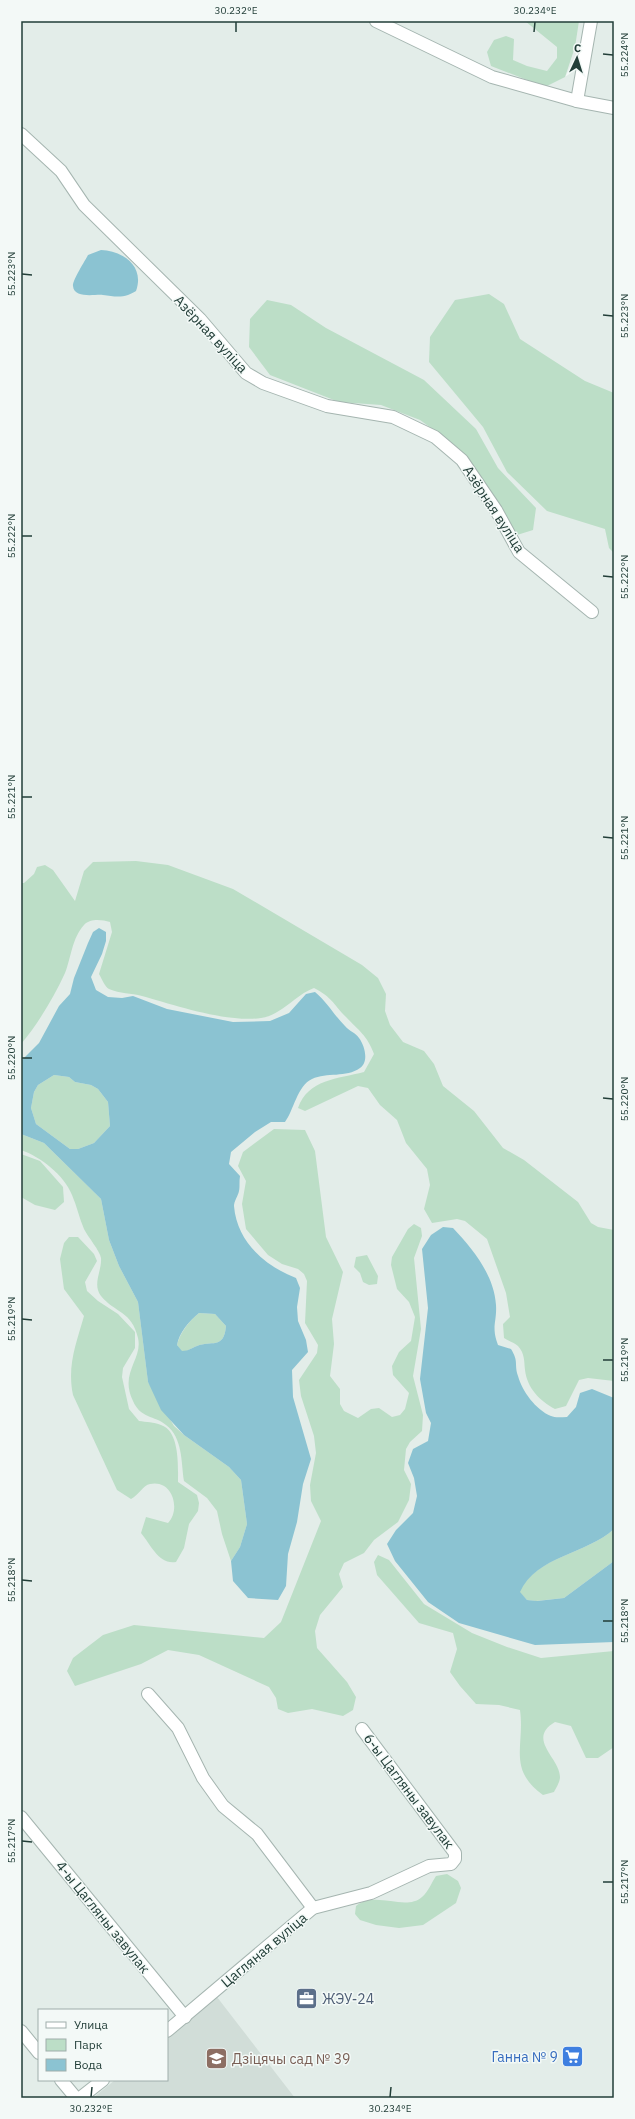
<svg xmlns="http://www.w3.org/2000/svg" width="635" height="2119" viewBox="0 0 635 2119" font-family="'IBM Plex Sans',sans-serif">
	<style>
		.built { fill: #d1ddd8 }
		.green { fill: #bcdec7 }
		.water { fill: #8bc3d2; fill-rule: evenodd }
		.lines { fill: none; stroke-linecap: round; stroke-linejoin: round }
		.minor-casing { stroke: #a5b5b0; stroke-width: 14 }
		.minor { stroke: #fff; stroke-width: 12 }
		.ticks { fill: none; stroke: #223e38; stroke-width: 1.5 }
		.labels { text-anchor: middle; stroke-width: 3; stroke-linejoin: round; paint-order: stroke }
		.street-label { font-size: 14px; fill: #223e38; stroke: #f3f9f7 }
		.service-label { font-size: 14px; fill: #4e5e75; stroke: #f3f9f7; text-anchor: start }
		.shop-label { font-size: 14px; fill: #366cbe; stroke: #f3f9f7; text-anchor: end }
		.education-label { font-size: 14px; fill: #785e54; stroke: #f3f9f7; text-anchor: start }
		.neatline { fill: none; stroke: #223e38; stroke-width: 1.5 }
		.ticks-label { font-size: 10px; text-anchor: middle; fill: #223e38 }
	</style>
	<rect width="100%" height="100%" fill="#e3ede9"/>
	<path class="built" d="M217,1997L295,2098H93L115,2080H167V2038Z"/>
	<g class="green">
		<path d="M525,21H579L575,47L565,77L545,87L491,66L487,52L494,40L506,36L514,39L513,60L527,66L547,71L557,58V47Z"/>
		<path d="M489,294L504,304L520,339L585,381L614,393V553L609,548L605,529L547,511L507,472L483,427L429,362L430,337L455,300Z"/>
		<path d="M267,300L291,305L326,328L424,380L476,429L498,468L536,508L533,530L517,535L452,443L420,420L381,405L339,402L270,375L249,347L250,319Z"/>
		<path d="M136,861L168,865L233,889L362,965L378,978L386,994L385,1011L390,1025L403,1042L424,1051L434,1064L443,1086L474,1111L503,1148L524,1160L578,1202L591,1223L598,1227L614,1230V1381L588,1378L579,1380L566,1406L555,1409C540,1401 527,1388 525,1370C524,1361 525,1354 518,1346C515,1343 509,1341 504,1338L503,1324L510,1317L506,1293L487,1239L465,1221L457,1219L432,1223L424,1209L430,1185L427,1169L406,1143L397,1120L380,1105L368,1088L358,1086L305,1111L298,1108C308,1079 338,1079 364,1072L374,1054C367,1035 359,1031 346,1017C332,1003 333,998 314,988C295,995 282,1015 261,1018C228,1023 174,1005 142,996C131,993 120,994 109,989C105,987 102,979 99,974L112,932L110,922C102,920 91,918 84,925C72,938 71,958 65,973C54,997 38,1024 21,1044V883H24L34,874L37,867L45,865L53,870L75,901L84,871L93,862Z"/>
		<path d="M54,1075L69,1077L75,1082L91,1085L98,1089L108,1102L110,1126L94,1143L78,1149H70L36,1124L31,1108L34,1092L38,1085Z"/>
		<path d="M274,1129L305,1130L315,1151L326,1237L343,1272L332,1319L334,1344L330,1376L340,1389V1404L344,1411L358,1418L371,1409L379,1408L392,1417L400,1415L405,1409L409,1393L393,1375L392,1366L399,1352L411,1341L415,1317L409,1302L397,1289L391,1265L392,1257L408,1229L414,1224L421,1228L422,1236L414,1258L421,1329L413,1376L423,1415L422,1431L410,1442L406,1449L404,1470L411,1484L409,1500L398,1522L374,1540L364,1553L344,1563L339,1574L343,1587L320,1615L315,1631L317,1648L347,1682L356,1697L353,1710L343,1716L312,1709L288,1713L278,1709L276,1698L269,1687L199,1655L168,1650L141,1664L75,1686L67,1671L73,1658L103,1635L134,1625L264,1638L281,1622L321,1521L311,1501L310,1485L316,1453L314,1436L301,1396L299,1380L317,1353L318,1345L305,1323L307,1281L304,1274L298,1269L282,1264L268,1255L246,1229L242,1204L246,1181L238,1166L243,1152Z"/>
		<path d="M21,1134L44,1143L101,1199L109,1240L119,1266L138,1302L148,1382L174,1426L184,1435L229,1467L241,1480L247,1524L240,1547L231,1561L222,1534L217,1511L207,1498L184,1481C181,1462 183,1438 166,1425C154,1415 141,1419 133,1401C119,1373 143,1359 138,1338C132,1311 115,1313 101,1296C92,1284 102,1271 101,1258C100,1251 88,1237 84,1229C79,1218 77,1206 72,1195C64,1175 41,1157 21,1150Z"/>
		<path d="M21,1154L40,1161L63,1187L64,1202L55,1210L35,1205L21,1197Z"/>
		<path d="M69,1237H78L94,1254L97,1261L85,1282L87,1291L98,1301L118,1314L135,1332V1348L123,1368L122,1377L129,1409L139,1421C146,1422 154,1422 161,1425C180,1431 178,1467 178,1482L197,1495L199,1503L198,1511L189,1524L184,1548L176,1562C159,1565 151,1545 141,1533L146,1517L168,1523C181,1510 173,1479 150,1484C143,1485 139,1495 131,1499L117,1490L73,1395C67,1366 76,1344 84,1316L64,1289L60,1259L64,1243Z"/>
		<path d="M367,1255L378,1276L377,1284L369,1285L363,1282L360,1273L354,1267L356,1257Z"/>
		<path d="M199,1313L215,1314L226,1326C224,1350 211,1340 197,1346C191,1348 189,1351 182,1352L177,1345C180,1333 189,1321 199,1313Z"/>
		<path d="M614,1529V1561L564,1598L536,1601L527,1600L519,1592C536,1556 587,1554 614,1529Z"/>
		<path d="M378,1555L389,1560L424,1604L472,1633L507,1647L541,1658L614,1651V1747L598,1758H586L571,1726L555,1722C526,1739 560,1758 560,1777C560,1782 556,1788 554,1792L543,1795C507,1769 525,1746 520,1710L499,1705L476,1704L460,1686L450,1672L457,1649L453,1633L419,1623L377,1575L374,1562Z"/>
		<path d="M447,1874L458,1881L461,1888L456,1903L423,1925L399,1928L376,1925L360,1920L355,1914L356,1906C376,1890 405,1912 422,1897C428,1892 432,1882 436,1876Z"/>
	</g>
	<g class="water">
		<path d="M101,250C123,251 145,266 136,291C134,292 131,294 128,295C119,298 112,296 103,295C95,294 74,299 73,286C72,281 85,261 88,255Z"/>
		<path d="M99,928L106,932V941L102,954L91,977L96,990L108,997L122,998L133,996L167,1009L233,1022L270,1021L289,1013L306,994L315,992C327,1002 334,1015 345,1026C349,1031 356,1033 359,1038C365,1046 369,1062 360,1068C346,1078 327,1072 312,1079C297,1086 294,1110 285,1122H271L255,1132L231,1152L229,1164L240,1176C239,1181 240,1187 239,1191C238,1196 234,1201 234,1206C237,1242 265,1266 296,1278L300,1288L297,1307L298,1321L306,1340L308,1352L292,1370L293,1397L311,1459L303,1484L297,1522L288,1554L286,1586L278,1600L248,1598L233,1581L231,1561L240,1547L247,1524L241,1480L229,1467L184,1435L161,1410L148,1382L138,1302L119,1266L109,1240L101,1199L44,1143L21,1134V1061L39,1043L59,1006L70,994L74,978L88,943L93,932ZM54,1075L69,1077L75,1082L91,1085L98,1089L108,1102L110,1126L94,1143L78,1149H70L36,1124L31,1108L34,1092L38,1085ZM199,1313L215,1314L226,1326C224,1350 211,1340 197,1346C191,1348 189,1351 182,1351L177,1345C179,1333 189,1321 199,1313Z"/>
		<path d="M443,1227L453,1228C473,1249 494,1275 496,1305C497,1323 491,1326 498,1345L511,1349C519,1362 514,1364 518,1376C522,1391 536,1410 551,1416C555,1418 562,1417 567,1417L576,1407L580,1393L592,1389L614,1398V1529C587,1554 536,1556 520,1592L527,1600L537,1601L564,1598L614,1561V1642L535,1645L459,1623L428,1602L395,1561L387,1544L396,1530L413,1513L417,1496L414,1478L408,1463L413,1449L428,1441L431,1423L426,1413L420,1379L428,1308L422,1249L431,1235Z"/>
	</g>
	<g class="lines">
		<defs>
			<g id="minor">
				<path d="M376,21L492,77L577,101L614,108"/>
				<path d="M577,101L591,21"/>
				<path d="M21,134L61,171L84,205L200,319L246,373L263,383L327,406L393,417L435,437L462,460L496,510L519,552L592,612"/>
				<path d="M148,1694L178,1728L203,1778L223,1806L257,1834L313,1908"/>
				<path d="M21,1817L185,2017"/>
				<path d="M21,2031L39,2053"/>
				<path d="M167,2031L313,1908L371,1893L429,1866L451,1864L455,1859V1853L362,1729"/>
				<path d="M61,2080L76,2098"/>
				<path d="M80,2098L103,2080"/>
			</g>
		</defs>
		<use href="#minor" class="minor-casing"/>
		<use href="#minor" class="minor"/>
	</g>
	<path class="ticks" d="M236,32V22M534,32L535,22M603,54L613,55M22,274L32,275M603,315L613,316M22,536H32M603,576L613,577M22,797H32M603,837L613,838M22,1058H32M603,1098L613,1099M22,1319L32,1320M603,1360H613M22,1580L32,1581M603,1621H613M22,1841L32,1842M603,1882H613M91,2097L92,2087M390,2097L391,2087"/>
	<defs>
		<symbol id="office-square" viewBox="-11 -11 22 22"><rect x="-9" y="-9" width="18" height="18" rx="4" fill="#5c6f8a" stroke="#f3f9f7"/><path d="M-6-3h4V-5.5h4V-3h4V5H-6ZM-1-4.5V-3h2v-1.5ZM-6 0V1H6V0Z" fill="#fff"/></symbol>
		<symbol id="supermarket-square" viewBox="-11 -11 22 22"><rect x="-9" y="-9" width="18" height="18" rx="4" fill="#3f7fe0" stroke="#f3f9f7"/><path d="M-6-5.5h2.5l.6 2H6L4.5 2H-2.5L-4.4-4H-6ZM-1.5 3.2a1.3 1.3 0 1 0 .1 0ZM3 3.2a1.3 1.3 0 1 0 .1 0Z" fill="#fff"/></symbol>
		<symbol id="school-square" viewBox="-11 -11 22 22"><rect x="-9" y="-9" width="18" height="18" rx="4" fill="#8d6e63" stroke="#f3f9f7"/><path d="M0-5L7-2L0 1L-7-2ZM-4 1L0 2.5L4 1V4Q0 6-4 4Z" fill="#fff"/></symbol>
	</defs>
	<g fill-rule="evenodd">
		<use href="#office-square" x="294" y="1986" width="25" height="25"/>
		<use href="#supermarket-square" x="560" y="2044" width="25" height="25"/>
		<use href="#school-square" x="204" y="2046" width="25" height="25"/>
	</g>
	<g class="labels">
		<g class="street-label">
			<text transform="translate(211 334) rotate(47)" y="5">Азёрная вуліца</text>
			<text transform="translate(494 509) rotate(57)" y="5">Азёрная вуліца</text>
			<text transform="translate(409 1791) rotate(53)" y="5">6-ы Цагляны завулак</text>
			<text transform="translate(103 1917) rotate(51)" y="5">4-ы Цагляны завулак</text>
			<text transform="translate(264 1950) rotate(-40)" y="5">Цагляная вуліца</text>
		</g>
		<g class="service-label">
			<text x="322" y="2004">ЖЭУ-24</text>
		</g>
		<g class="shop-label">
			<text x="558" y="2062">Ганна № 9</text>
		</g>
		<g class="education-label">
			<text x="232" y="2064">Дзіцячы сад № 39</text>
		</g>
	</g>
	<rect width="635" height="2119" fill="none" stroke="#f3f9f7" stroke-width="44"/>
	<rect x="38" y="2009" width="130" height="72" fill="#f3f9f7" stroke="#9faeab"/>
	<rect x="46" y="2022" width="20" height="6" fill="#ffffff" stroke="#9faeab"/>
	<text x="74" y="2029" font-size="12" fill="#223e38">Улица</text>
	<rect x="46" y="2039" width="20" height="12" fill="#bcdec7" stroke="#9faeab"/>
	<text x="74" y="2049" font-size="12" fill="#223e38">Парк</text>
	<rect x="46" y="2059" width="20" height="12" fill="#8bc3d2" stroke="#9faeab"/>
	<text x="74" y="2069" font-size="12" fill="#223e38">Вода</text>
	<g transform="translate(577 58) rotate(4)" stroke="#f3f9f7" stroke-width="3" paint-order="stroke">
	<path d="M0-3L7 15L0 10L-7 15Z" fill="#223e38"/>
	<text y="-6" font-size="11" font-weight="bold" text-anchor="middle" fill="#223e38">С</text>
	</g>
	<rect x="22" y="22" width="591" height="2075" class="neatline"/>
	<g class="ticks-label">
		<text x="236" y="14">30.232°E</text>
		<text x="535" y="14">30.234°E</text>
		<text transform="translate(624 55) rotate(-90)" y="4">55.224°N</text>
		<text transform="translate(11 274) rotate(-90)" y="4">55.223°N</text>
		<text transform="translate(624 316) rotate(-90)" y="4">55.223°N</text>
		<text transform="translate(11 536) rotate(-90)" y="4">55.222°N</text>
		<text transform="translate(624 577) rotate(-90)" y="4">55.222°N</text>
		<text transform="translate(11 797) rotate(-90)" y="4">55.221°N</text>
		<text transform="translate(624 838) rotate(-90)" y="4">55.221°N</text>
		<text transform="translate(11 1058) rotate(-90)" y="4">55.220°N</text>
		<text transform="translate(624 1099) rotate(-90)" y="4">55.220°N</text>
		<text transform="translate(11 1319) rotate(-90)" y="4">55.219°N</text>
		<text transform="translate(624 1360) rotate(-90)" y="4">55.219°N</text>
		<text transform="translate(11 1580) rotate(-90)" y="4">55.218°N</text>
		<text transform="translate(624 1621) rotate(-90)" y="4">55.218°N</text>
		<text transform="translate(11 1841) rotate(-90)" y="4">55.217°N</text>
		<text transform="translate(624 1882) rotate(-90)" y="4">55.217°N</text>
		<text x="91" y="2112">30.232°E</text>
		<text x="390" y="2112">30.234°E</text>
	</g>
</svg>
